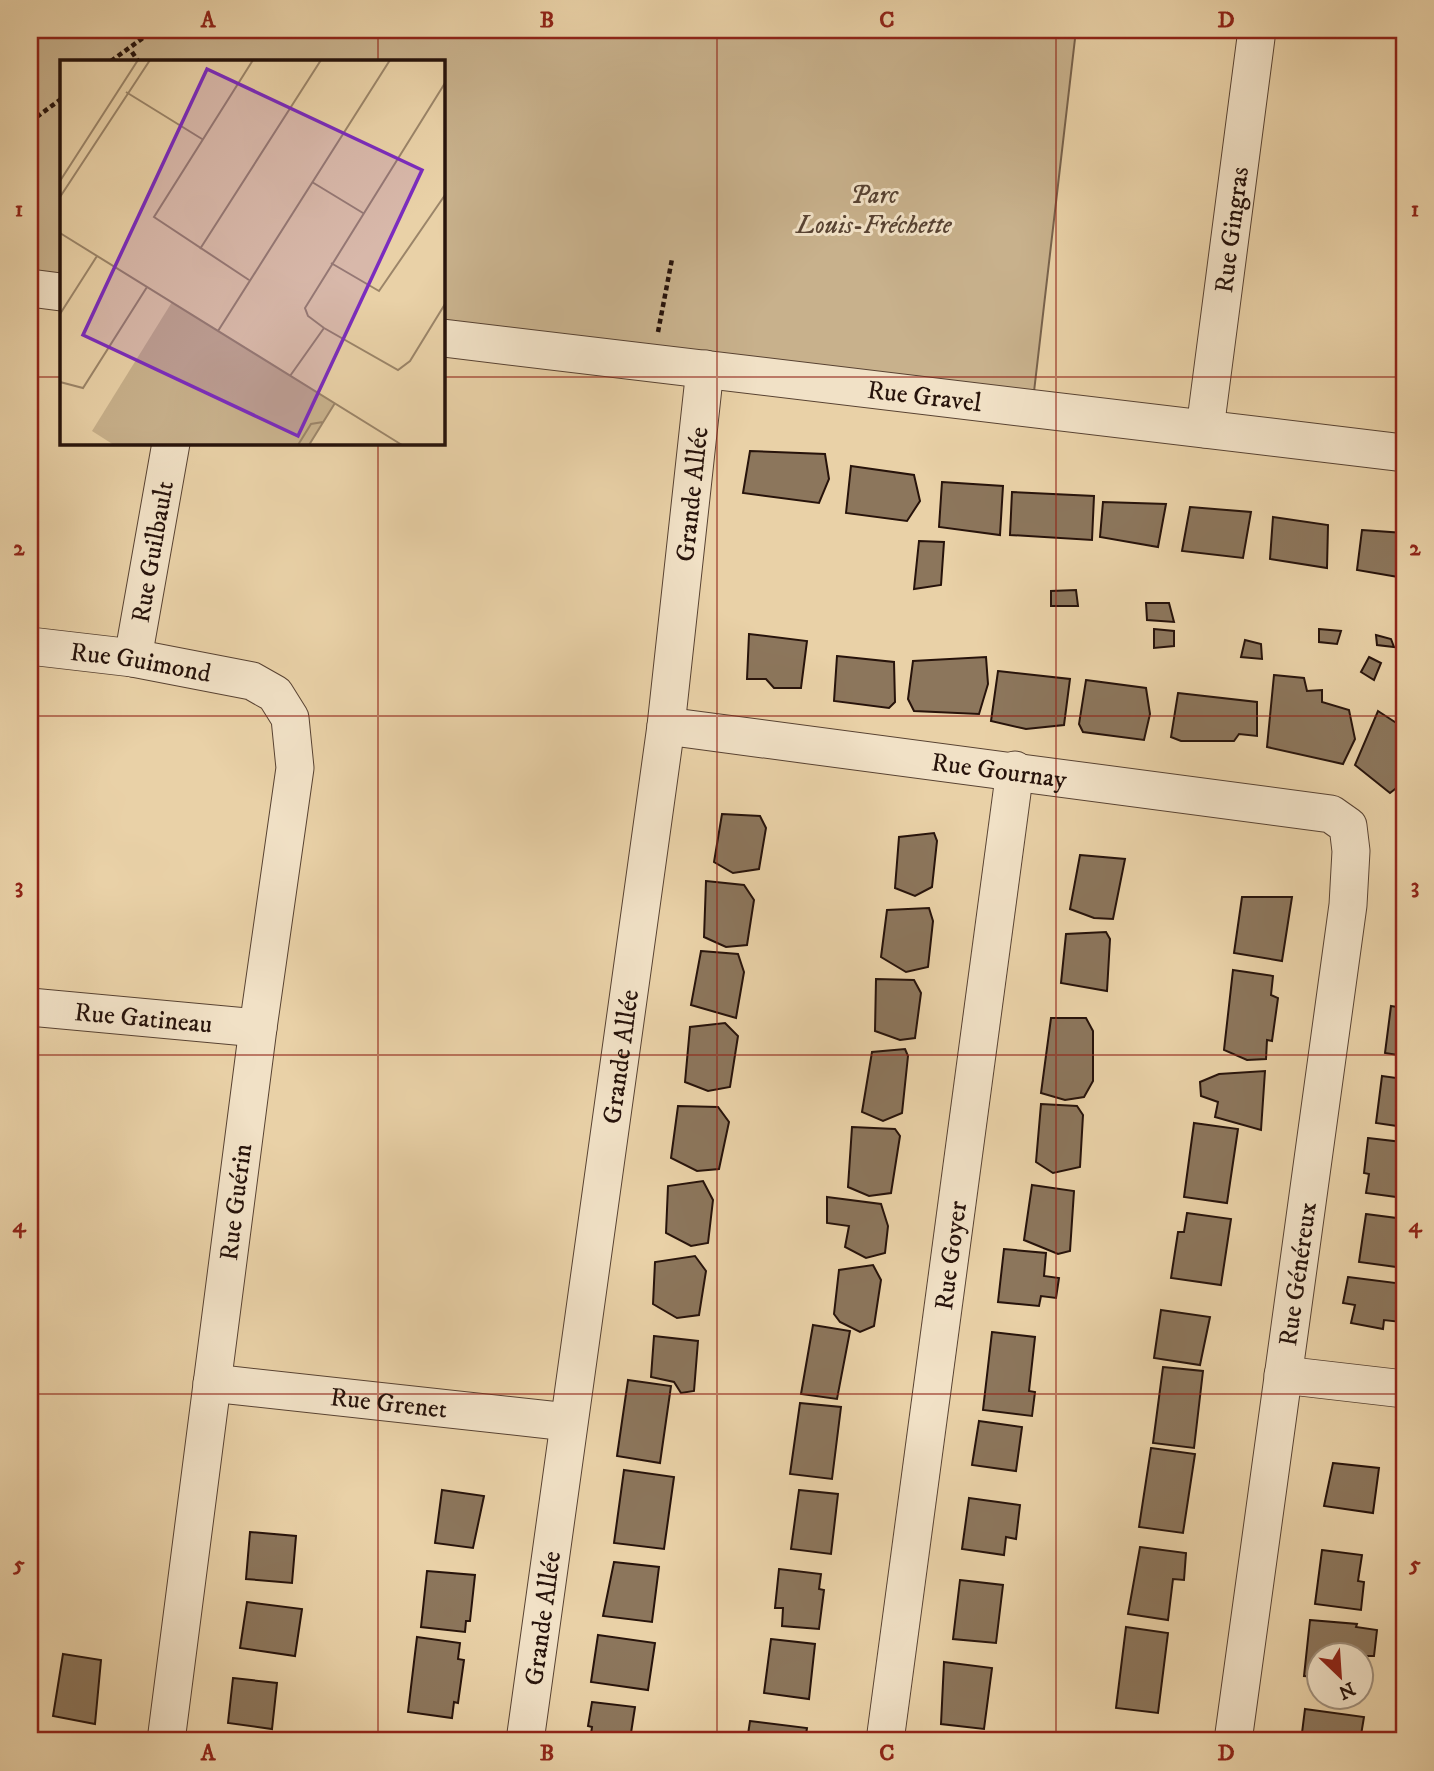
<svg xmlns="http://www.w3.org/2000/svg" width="1434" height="1771" viewBox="0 0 1434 1771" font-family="'IM FELL DW Pica',serif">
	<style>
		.green { fill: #c8b18c; stroke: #78624c; stroke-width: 2 }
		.building { fill: #8c765c; stroke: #27130b; stroke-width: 2 }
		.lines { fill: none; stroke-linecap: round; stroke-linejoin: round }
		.minor-casing { stroke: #584232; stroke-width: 39 }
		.path { stroke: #27130b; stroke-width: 4.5; stroke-dasharray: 5 3.5; stroke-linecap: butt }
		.minor { stroke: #f1e1c6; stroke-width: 37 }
		.grid { fill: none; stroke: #8f2418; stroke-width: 2; stroke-opacity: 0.55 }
		.labels { text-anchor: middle; stroke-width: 6; stroke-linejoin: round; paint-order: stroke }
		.park-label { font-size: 26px; font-style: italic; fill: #574232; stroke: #f1e1c6 }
		.street-label { font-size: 26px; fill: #27130b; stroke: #f1e1c6 }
		.inset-road { fill: none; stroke: #9b8569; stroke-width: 2 }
		.view { fill: #7b2cbf; fill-opacity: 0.15; stroke: #7b2cbf; stroke-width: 3.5 }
		.inset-edge { fill: none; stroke: #27130b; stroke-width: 3.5 }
		.neatline { fill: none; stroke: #8f2418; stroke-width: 2.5 }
		.grid-label { font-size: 23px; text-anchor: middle; font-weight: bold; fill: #8f2418 }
	</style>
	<rect width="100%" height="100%" fill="#e9d1a7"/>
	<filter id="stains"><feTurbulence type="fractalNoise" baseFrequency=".00286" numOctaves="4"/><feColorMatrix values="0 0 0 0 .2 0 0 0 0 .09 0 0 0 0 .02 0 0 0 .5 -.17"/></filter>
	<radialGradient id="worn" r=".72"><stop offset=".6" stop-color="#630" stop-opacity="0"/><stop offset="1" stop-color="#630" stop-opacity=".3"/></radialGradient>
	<path class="green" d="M30,30H1076L1032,409L443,338V61H61V292L30,288Z"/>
	<g class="building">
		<path d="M750,451L825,454L829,479L819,503L743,493Z"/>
		<path d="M851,466L914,475L920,501L907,521L846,513Z"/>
		<path d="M942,482L1003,486L1000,535L939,527Z"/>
		<path d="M1012,492L1094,496L1092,540L1010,535Z"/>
		<path d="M1103,502L1166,504L1158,547L1100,537Z"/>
		<path d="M1190,507L1251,512L1243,558L1182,551Z"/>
		<path d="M1273,517L1328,525L1327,568L1270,559Z"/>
		<path d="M1362,530L1404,533V578L1357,570Z"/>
		<path d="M919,541L944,542L941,585L914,589Z"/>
		<path d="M1076,590L1078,606H1051V591Z"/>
		<path d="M1146,603H1169L1174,622L1147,620Z"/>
		<path d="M1404,619V651H1400Z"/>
		<path d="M1154,629L1174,631V646L1154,648Z"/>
		<path d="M1319,629L1341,631L1337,644L1319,642Z"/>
		<path d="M749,634L807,641L801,688H774L766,679H747Z"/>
		<path d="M1376,635L1391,639L1394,647L1377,645Z"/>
		<path d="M1245,640L1261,644L1262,659L1241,657Z"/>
		<path d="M837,656L894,662L895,702L889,708L834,701Z"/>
		<path d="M986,657L988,684L979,714L914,711L908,699L913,661Z"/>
		<path d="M1369,657L1381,663L1374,680L1361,672Z"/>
		<path d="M998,671L1070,679L1064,725L1026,729L991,721Z"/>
		<path d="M1274,675L1304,678L1307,691L1322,690V702L1349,710L1355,739L1343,764L1267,747Z"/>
		<path d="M1086,680L1146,688L1150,714L1144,740L1083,732L1079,724Z"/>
		<path d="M1178,693L1257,702V736L1239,734L1234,741H1181L1171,737Z"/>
		<path d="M1378,711L1404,728V782L1390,793L1355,765Z"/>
		<path d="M722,814L760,816L766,828L759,869L733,873L714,862Z"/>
		<path d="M934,833L937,841L932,887L915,896L895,888L899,837Z"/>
		<path d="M1080,855L1125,859L1113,919L1094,918L1070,909Z"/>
		<path d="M706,881L744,885L754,900L747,945L726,947L704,937Z"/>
		<path d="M1242,897H1292L1282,961L1234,953Z"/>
		<path d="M929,908L933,921L928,967L906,972L881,957L887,910Z"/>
		<path d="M1106,932L1110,939L1107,991L1061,983L1066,934Z"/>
		<path d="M701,951L738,954L744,972L736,1018L691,1005Z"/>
		<path d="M1233,970L1273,976L1271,995L1278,998L1272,1041L1267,1040L1266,1059L1247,1060L1224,1050Z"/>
		<path d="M876,979L914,980L921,993L915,1038L900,1040L875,1031Z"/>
		<path d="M1391,1006L1404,1008V1056L1385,1053Z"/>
		<path d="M1051,1018H1086L1093,1031V1081L1084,1097L1065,1100L1041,1093Z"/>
		<path d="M725,1023L738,1036L730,1087L708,1091L685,1082L690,1027Z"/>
		<path d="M905,1049L908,1056L902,1113L883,1121L862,1112L872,1052Z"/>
		<path d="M1265,1071L1261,1130L1215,1117L1218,1102L1201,1096L1200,1082L1219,1074Z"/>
		<path d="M1382,1076L1404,1079V1127L1376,1123Z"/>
		<path d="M1041,1104L1077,1106L1083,1115L1080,1167L1053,1173L1036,1162Z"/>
		<path d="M678,1106L718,1107L729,1122L719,1169L697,1171L671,1158Z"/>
		<path d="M1194,1123L1238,1129L1227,1203L1184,1197Z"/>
		<path d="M852,1127L895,1129L900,1136L891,1193L869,1196L848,1187Z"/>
		<path d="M1368,1138L1402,1142L1404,1198L1366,1193L1369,1174L1364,1173Z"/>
		<path d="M703,1181L713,1200L708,1243L691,1246L666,1233L668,1186Z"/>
		<path d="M1032,1185L1074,1191L1070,1251L1058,1254L1024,1240Z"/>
		<path d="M827,1197L881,1204L888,1226L885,1253L866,1258L845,1247L849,1226L827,1223Z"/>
		<path d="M1187,1213L1231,1219L1221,1285L1171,1278L1178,1232H1184Z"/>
		<path d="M1366,1214L1404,1219V1268L1359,1262Z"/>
		<path d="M1004,1249L1046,1253L1044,1276L1059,1278L1056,1298L1041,1296L1039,1306L998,1302Z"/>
		<path d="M695,1256L706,1271L699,1315L677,1318L653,1304L655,1262Z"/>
		<path d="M873,1265L881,1280L874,1326L860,1332L840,1322L834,1314L839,1270Z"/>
		<path d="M1348,1277L1404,1284L1401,1322L1384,1320L1383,1329L1351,1323L1355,1305L1343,1303Z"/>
		<path d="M1161,1310L1210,1317L1200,1365L1154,1358Z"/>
		<path d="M813,1325L850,1331L837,1399L801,1394Z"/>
		<path d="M992,1332L1035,1337L1029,1391L1035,1392L1032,1416L983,1410Z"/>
		<path d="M654,1336L698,1341L694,1391L681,1393L674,1382L651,1377Z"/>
		<path d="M1163,1367L1203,1371L1194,1448L1153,1443Z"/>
		<path d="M628,1380L671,1386L660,1463L617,1456Z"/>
		<path d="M800,1403L841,1407L832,1479L790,1474Z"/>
		<path d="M979,1421L1022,1427L1016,1471L972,1465Z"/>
		<path d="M1151,1448L1195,1454L1183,1533L1139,1527Z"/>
		<path d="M1333,1463L1379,1468L1373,1513L1324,1506Z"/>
		<path d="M624,1470L674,1477L664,1549L614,1543Z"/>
		<path d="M442,1490L484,1496L473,1548L435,1543Z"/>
		<path d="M799,1490L838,1494L831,1554L791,1549Z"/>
		<path d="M969,1498L1020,1505L1016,1539L1006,1537L1004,1555L962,1549Z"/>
		<path d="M250,1532L296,1536L292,1583L246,1579Z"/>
		<path d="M1140,1547L1186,1553L1184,1580L1173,1579L1168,1620L1128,1614Z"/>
		<path d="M1322,1550L1362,1555L1358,1581L1364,1582L1361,1610L1315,1604Z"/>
		<path d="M614,1562L659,1567L652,1622L603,1616Z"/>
		<path d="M779,1569L821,1574L819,1589L824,1590L819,1629L782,1626L783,1608H775Z"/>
		<path d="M427,1571L475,1575L470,1621H466L465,1632L421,1627Z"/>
		<path d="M960,1580L1003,1585L996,1643L953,1639Z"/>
		<path d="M247,1602L302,1609L295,1656L240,1648Z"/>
		<path d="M1310,1620L1357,1624L1356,1627L1377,1630L1374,1656H1318V1677L1304,1676Z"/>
		<path d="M1126,1627L1168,1633L1158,1713L1116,1708Z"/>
		<path d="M598,1635L655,1643L648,1690L591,1682Z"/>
		<path d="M417,1637L460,1643L458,1659L464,1660L458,1703L454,1702L452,1718L408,1712Z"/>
		<path d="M771,1639L815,1644L809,1699L764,1693Z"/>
		<path d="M63,1654L101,1660L95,1724L53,1716Z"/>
		<path d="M944,1662L992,1668L984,1729L941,1724Z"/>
		<path d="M233,1678L277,1683L272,1729L228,1723Z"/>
		<path d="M592,1702L635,1707L631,1733H637L636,1741H590L592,1727L588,1726Z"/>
		<path d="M1305,1709L1364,1717L1360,1741H1301Z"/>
		<path d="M750,1721L807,1728L805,1741H747Z"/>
		<path d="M393,1732L448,1739L447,1741H392Z"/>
	</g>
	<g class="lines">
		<defs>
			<g id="minor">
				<path d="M30,288L61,292"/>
				<path id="s1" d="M443,338L1404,453"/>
				<path id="s2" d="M1205,429L1257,30"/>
				<path id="s3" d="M30,646L133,658L252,681L275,694L290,718L295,768L258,1028L166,1741"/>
				<path id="s4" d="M133,658L171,443"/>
				<path id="s5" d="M666,726L1331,814L1348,826L1351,851L1348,905L1233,1741"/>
				<path id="s6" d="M30,1007L258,1028"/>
				<path d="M1283,1375L1404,1389"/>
				<path id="s7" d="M212,1383L568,1422"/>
				<path id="s8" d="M525,1741L666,726L705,369"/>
				<path id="s9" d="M885,1741L1015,770"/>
			</g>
		</defs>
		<use href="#minor" class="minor-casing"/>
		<g class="path">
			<path d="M132,52L138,61"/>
			<path d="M111,61L154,30"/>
			<path d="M30,122L61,99"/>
			<path d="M658,332L672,259"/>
		</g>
		<use href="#minor" class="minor"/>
	</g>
	<path class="grid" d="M378,30V61M717,30V1741M1056,30V1741M30,377H61M443,377H1404M378,443V1741M30,716H1404M30,1055H1404M30,1394H1404"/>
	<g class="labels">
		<g class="park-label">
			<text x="874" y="203">Parc<tspan x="874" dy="30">Louis-Fréchette</tspan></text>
		</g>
		<g class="street-label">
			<text dy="9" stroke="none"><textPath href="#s2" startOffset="201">Rue Gingras</textPath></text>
			<text dy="9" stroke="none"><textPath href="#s1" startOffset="485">Rue Gravel</textPath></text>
			<text dy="9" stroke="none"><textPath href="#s8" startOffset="1258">Grande Allée</textPath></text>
			<text dy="9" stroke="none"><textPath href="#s4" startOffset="108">Rue Guilbault</textPath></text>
			<text dy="9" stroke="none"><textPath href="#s3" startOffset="112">Rue Guimond</textPath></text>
			<text dy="9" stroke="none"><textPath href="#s5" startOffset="336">Rue Gournay</textPath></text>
			<text dy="9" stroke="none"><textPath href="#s6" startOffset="114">Rue Gatineau</textPath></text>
			<text dy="9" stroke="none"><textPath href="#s8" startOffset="691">Grande Allée</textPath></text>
			<text transform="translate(235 1202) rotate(-83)" y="9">Rue Guérin</text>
			<text dy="9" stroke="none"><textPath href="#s9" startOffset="490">Rue Goyer</textPath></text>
			<text transform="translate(1297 1274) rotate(-82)" y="9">Rue Généreux</text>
			<text dy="9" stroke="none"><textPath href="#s7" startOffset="178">Rue Grenet</textPath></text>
			<text dy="9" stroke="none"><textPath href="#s8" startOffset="124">Grande Allée</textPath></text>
		</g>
	</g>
	<g transform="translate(60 60)">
		<rect width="385" height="385" fill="#e9d1a7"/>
		<path d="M112,242L275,343L249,385H54L32,371Z" fill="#c8b18c"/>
		<path class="inset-road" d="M385,23L245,248L248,256L264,268L338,310L350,301L385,244M66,32L142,79M0,121L78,0M252,122L303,153M0,137L90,0M0,173L342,385M140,189L261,0M271,203L319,231L385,135M189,220L94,157L193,0M0,254L37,196M158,271L330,0M230,316L264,268M0,322L23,328L87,227M238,385L251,364L263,362M249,385L275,343"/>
		<path class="view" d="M147,9L362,110L238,376L23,275Z"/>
		<rect width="385" height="385" class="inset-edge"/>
	</g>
	<rect width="1434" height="1771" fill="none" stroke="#e9d1a7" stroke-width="77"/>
	<g transform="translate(1340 1676) rotate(155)"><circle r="33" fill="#f1e1c6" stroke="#a08f7b" stroke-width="2"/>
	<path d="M0-5L12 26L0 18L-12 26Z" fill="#8f2418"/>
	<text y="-10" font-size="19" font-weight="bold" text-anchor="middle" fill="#27130b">N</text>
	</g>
	<rect x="38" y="38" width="1358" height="1694" class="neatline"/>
	<g class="grid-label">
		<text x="208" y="27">A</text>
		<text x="547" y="27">B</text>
		<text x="887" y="27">C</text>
		<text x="1226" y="27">D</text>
		<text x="19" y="216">1</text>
		<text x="1415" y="216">1</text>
		<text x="19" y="555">2</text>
		<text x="1415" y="555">2</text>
		<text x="19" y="893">3</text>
		<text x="1415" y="893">3</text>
		<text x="19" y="1232">4</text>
		<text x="1415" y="1232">4</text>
		<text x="19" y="1571">5</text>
		<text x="1415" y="1571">5</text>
		<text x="208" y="1760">A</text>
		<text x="547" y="1760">B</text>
		<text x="887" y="1760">C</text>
		<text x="1226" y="1760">D</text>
	</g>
	<rect width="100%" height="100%" filter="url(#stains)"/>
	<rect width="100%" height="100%" fill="url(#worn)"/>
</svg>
